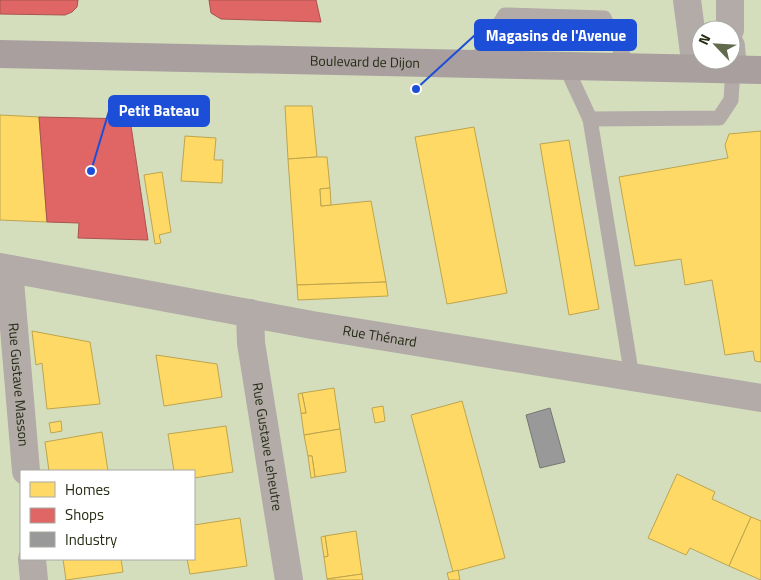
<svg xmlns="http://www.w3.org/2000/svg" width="761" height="580" viewBox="0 0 761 580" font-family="'Titillium Web',sans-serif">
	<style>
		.homes { fill: #ffd966; stroke: #bda54d }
		.shops { fill: #e06666; stroke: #a8544d }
		.industry { fill: #999; stroke: #767871 }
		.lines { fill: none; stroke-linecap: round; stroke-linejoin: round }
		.lane { stroke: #b2aba8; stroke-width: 15 }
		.street { stroke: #b2aba8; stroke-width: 28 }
		.secondary { stroke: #a99f9e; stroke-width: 28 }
		.labels { text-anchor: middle; stroke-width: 5; stroke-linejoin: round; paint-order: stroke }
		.street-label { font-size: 14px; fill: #242b13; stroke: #fff }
		.leader { fill: none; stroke: #1d4ed8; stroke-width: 2 }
		.callout-dot { fill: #1d4ed8; stroke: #fff; stroke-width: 2 }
		.callout { fill: #1d4ed8; stroke: #1d4ed8; stroke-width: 2 }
		.callout-label { font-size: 15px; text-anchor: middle; font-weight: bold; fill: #fff }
	</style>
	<rect width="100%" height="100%" fill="#d4debd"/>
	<g class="homes">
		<path d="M285,106H312L317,157L288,159Z"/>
		<path d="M0,115L39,117L47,222L0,220Z"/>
		<path d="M474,127L507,293L447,304L415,137Z"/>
		<path d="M761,131V362L755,361L753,351L725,355L712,280L685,285L681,259L635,266L619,177L728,158L725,145L729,134Z"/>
		<path d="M185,136L216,138L214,160H223L222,183L181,181Z"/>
		<path d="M569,140L599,309L569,315L540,144Z"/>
		<path d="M317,157H327L330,188L320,189L321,206L371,201L386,282L297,285L288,159Z"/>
		<path d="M162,172L171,232L159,235L161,243L155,244L144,175Z"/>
		<path d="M330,188L331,205L321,206L320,189Z"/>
		<path d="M386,282L388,296L298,300L297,285Z"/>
		<path d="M32,331L90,342L100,404L47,409L42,363L36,365Z"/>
		<path d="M156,355L217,364L222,397L164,406Z"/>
		<path d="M334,388L340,429L304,435L301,413H306L302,393Z"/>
		<path d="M302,393L306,413H301L298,394Z"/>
		<path d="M462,401L505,558L453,572L411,415Z"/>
		<path d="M383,406L385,421L375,423L372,408Z"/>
		<path d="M61,421L62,431L51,433L49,423Z"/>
		<path d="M226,426L233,472L194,478V471H174L168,434Z"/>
		<path d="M340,429L346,472L315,477L312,456H308L304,435Z"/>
		<path d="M102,432L108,471H49L45,442Z"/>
		<path d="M308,456H312L315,477L311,478Z"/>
		<path d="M677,474L715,492L712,499L751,517L729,566L690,548L686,555L648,538Z"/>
		<path d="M751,517L761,521V580L729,566Z"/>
		<path d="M240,518L247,566L190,574L187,559H194V525Z"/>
		<path d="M356,531L362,574L327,579L324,557L328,556L325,536Z"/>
		<path d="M325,536L328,556L324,557L321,537Z"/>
		<path d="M63,559H121L123,572L66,580Z"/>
		<path d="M458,570L460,580H449L447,573Z"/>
		<path d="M362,574L363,580H328L327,579Z"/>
	</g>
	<g class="shops">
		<path d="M0,0H78L77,7L72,12L65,15L0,14Z"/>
		<path d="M209,0H316L321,22L221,19L211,13Z"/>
		<path d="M39,117L130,119L148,240L78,238L79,223L47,222Z"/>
	</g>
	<path class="industry" d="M550,408L565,462L540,468L526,415Z"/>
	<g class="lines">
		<g class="lane">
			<path d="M474,64L505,15L604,18L629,67"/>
			<path d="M565,65L590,119L719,118L731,100L733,69"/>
			<path d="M590,119L632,377"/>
		</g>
		<g class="street">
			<path d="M687,0L696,68"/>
			<path d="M730,0V30"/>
			<path d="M731,46L733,69"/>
			<path id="s1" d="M0,267L312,325L761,398"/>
			<path id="s2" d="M9,269L26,471"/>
			<path id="s3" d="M250,313L251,343L289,580"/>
			<path d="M32,559L34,580"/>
		</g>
		<path class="secondary" id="s4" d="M0,54L761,70"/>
	</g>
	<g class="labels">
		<g class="street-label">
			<text dy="5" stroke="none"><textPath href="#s4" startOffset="365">Boulevard de Dijon</textPath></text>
			<text dy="5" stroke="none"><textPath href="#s1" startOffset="386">Rue Thénard</textPath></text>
			<text dy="5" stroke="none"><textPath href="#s2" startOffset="116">Rue Gustave Masson</textPath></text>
			<text dy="5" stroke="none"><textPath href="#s3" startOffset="135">Rue Gustave Leheutre</textPath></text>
		</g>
	</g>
	<path class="leader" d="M416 89L475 35M91 171L109 111"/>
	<g class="callout-dot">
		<circle cx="416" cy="89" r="5"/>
		<circle cx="91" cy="171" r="5"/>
	</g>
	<g class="callout">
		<rect x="475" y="20" width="161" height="30" rx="5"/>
		<rect x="109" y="96" width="100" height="30" rx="5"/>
	</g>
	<g class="callout-label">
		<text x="556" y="41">Magasins de l'Avenue</text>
		<text x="159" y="116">Petit Bateau</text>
	</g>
	<rect x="20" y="470" width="175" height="90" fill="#ffffff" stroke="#a7aaa1"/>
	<rect x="30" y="482" width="25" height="15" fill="#ffd966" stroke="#a7aaa1"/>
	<text x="65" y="495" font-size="15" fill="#242b13">Homes</text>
	<rect x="30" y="508" width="25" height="15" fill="#e06666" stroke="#a7aaa1"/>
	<text x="65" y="520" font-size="15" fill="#242b13">Shops</text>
	<rect x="30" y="532" width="25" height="15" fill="#999999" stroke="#a7aaa1"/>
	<text x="65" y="545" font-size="15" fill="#242b13">Industry</text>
	<g transform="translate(716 45) rotate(295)"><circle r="24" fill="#ffffff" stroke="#a7aaa1"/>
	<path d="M0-4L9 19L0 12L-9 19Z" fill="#626a4e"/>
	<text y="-8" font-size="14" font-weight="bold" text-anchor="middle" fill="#242b13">N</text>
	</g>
</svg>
